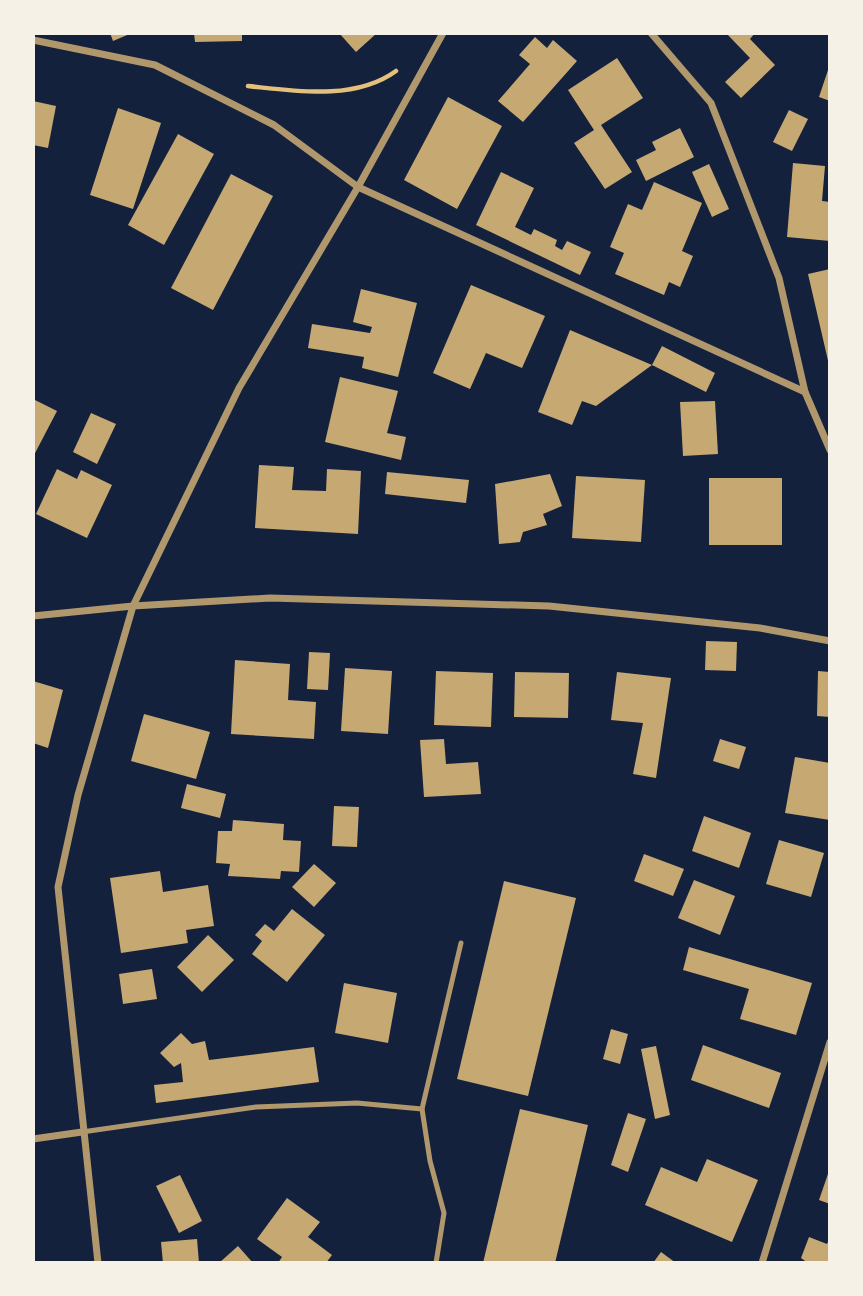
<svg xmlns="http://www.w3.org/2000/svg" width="863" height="1296" viewBox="0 0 863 1296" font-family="'Times New Roman',serif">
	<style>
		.building { fill: #c6a872 }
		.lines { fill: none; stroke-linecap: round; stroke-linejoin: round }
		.path { stroke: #e5c07b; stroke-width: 4.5 }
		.service { stroke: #b1986c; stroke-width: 5 }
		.minor { stroke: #b1986c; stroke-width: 7 }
	</style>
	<rect width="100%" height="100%" fill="#14213d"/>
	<g class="building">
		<path d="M110,33H132L113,41Z"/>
		<path d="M194,33H242V41L195,42Z"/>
		<path d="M339,33H377L356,52Z"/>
		<path d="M726,33H755L750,39L775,65L741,98L725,82L750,58Z"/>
		<path d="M535,37L547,48L553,40L577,61L523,122L498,101L530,64L519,55Z"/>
		<path d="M617,58L643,98L601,125L632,172L605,189L574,143L594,130L568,90Z"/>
		<path d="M829,67H830V101L819,97Z"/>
		<path d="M448,97L502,126L457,209L404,180Z"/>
		<path d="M33,101L56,106L48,148L33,145Z"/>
		<path d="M118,108L161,123L133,209L90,195Z"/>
		<path d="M789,110L808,119L792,151L773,142Z"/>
		<path d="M680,128L694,157L646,181L636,160L656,150L652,142Z"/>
		<path d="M178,134L214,154L164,245L128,225Z"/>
		<path d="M793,163L825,166L822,201L830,202V241L787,237Z"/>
		<path d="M709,164L729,209L712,217L692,172Z"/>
		<path d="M501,172L534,188L515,227L531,235L534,229L557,240L555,246L562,250L567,241L591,252L580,275L476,225Z"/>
		<path d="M231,174L273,196L213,310L171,288Z"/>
		<path d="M654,182L702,203L682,251L693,256L680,287L669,282L664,295L615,274L624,253L610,247L628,204L642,210Z"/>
		<path d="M830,269V365H829L808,274Z"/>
		<path d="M471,285L545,316L522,368L486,353L470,389L433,373Z"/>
		<path d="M361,289L417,303L398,377L362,368L364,357L308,348L312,324L370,333L372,327L353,322Z"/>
		<path d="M570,330L652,365L596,406L582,401L572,425L538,412Z"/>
		<path d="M662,346L715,373L706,392L652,365Z"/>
		<path d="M340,377L398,391L387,433L406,437L401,460L325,442Z"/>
		<path d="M33,399L57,411L33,457Z"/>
		<path d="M715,401L718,454L683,456L680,402Z"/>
		<path d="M91,413L116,424L97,464L73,452Z"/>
		<path d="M259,465L294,467L292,490L326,491L327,469L361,471L358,534L255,528Z"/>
		<path d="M57,469L77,479L81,470L112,485L87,538L36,514Z"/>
		<path d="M387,472L469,480L466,503L385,494Z"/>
		<path d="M550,474L562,506L543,514L547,525L523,532L520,542L499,544L495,484Z"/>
		<path d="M576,476L645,480L641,542L572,538Z"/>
		<rect x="709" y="478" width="73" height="67"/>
		<path d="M706,641L737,642L736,671L705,670Z"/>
		<path d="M309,652L330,653L328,690L307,689Z"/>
		<path d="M235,660L290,664L288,700L316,702L314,739L231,734Z"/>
		<path d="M345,668L392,671L388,734L341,731Z"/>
		<path d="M436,671L493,673L491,727L434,725Z"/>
		<path d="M818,671L830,672V717L817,716Z"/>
		<path d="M515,672L569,673L568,718L514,717Z"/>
		<path d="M617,672L671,678L656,778L633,774L643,723L611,720Z"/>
		<path d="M33,681L63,690L48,748L33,743Z"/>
		<path d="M144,714L210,732L196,779L131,761Z"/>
		<path d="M444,739L446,764L478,762L481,794L424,797L420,740Z"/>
		<path d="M720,739L746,747L739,769L713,761Z"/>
		<path d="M795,757L830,763V820L785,813Z"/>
		<path d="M187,784L226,794L220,818L181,808Z"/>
		<path d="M334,806L359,807L357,847L332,846Z"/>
		<path d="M704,816L751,833L739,868L692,851Z"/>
		<path d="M233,820L284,824L283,840L301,841L299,872L281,871L280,879L228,876L230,864L216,863L218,831H232Z"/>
		<path d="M779,840L824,853L811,897L766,884Z"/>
		<path d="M644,854L684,869L673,896L634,881Z"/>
		<path d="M314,864L336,883L314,907L292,887Z"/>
		<path d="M160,871L163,892L208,885L214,926L186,930L188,943L121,953L110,878Z"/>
		<path d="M694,880L735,896L720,935L678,918Z"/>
		<path d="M504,881L576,898L528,1096L457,1079Z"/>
		<path d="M292,909L325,935L287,982L252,954L262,941L255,935L265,924L274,931Z"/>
		<path d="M208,935L234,960L202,992L177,967Z"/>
		<path d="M689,947L812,983L796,1035L740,1019L749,989L683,970Z"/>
		<path d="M152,969L157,999L123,1004L119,974Z"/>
		<path d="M344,983L397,993L388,1043L335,1033Z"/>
		<path d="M611,1029L628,1034L620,1064L603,1059Z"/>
		<path d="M181,1033L192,1044L205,1041L209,1060L314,1047L319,1082L156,1103L154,1085L183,1082L181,1063L174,1067L160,1053Z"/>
		<path d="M703,1045L781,1073L769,1108L691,1080Z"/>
		<path d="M656,1046L670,1115L655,1119L641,1049Z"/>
		<path d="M520,1109L588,1125L555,1263H483Z"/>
		<path d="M628,1113L646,1119L628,1172L611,1165Z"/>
		<path d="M707,1159L758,1180L732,1242L645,1205L661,1167L697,1182Z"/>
		<path d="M829,1171H830V1204L819,1200Z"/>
		<path d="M180,1175L202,1221L179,1233L156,1186Z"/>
		<path d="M287,1198L320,1222L308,1237L332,1255L326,1263H278L282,1257L257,1239Z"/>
		<path d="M809,1237L827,1244L830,1237V1263H808L801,1258Z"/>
		<path d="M197,1239L199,1263H163L161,1242Z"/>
		<path d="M238,1246L253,1263H219Z"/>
		<path d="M661,1252L676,1263H653Z"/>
	</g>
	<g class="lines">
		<path class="path" d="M248,86C295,91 355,101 396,71"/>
		<g class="service">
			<path d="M82,1132L256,1107L357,1103L422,1109"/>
			<path d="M436,1263L444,1213L430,1161L422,1109L461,943"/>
		</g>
		<g class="minor">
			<path d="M651,33L711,103L779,278L805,392"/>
			<path d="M33,40L155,65L274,125L358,187L805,392L830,450"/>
			<path d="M33,616L133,606L270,598L549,606L760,628L830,641"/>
			<path d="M33,1139L82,1132"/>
			<path d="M98,1263L58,887L78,795L133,606L239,388L358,187L443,33"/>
			<path d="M762,1263L830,1042"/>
		</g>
	</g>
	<rect width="863" height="1296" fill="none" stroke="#f6f1e7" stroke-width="70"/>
</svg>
